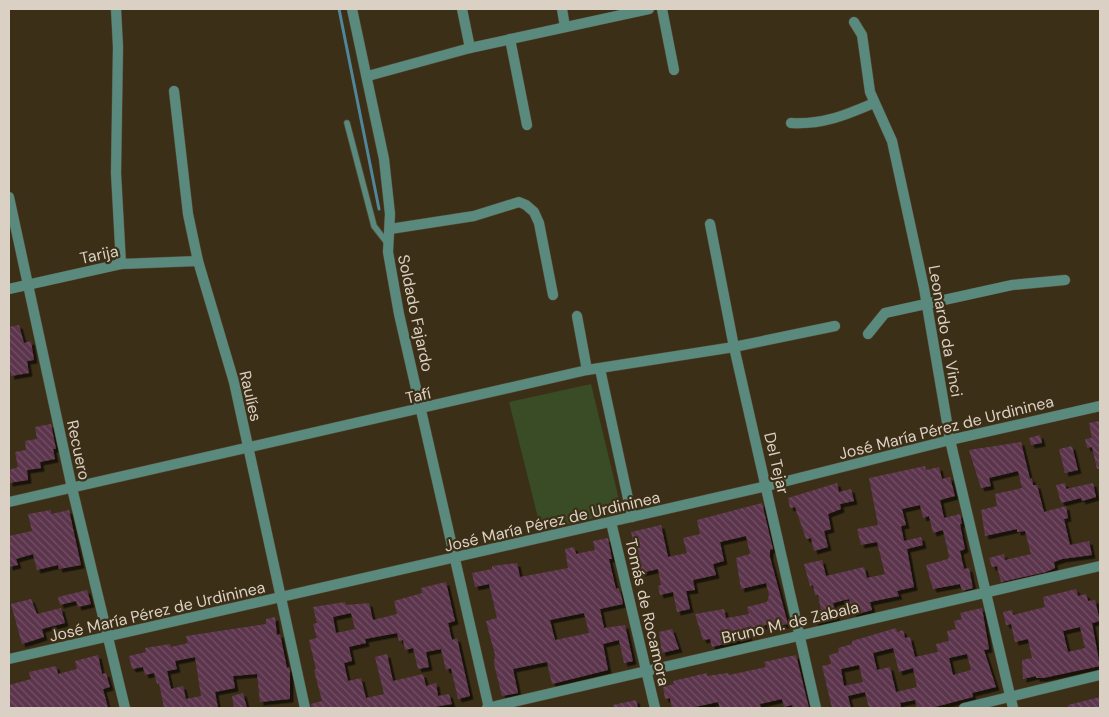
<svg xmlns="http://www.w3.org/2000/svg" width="1109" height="717" viewBox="0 0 1109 717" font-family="'DM Sans',sans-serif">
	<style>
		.garden { fill: #394c25 }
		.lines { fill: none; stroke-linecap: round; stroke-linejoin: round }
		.stream { stroke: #508699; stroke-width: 3 }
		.building { fill: url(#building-back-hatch); fill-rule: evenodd; filter: url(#shadow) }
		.service-casing { stroke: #584c36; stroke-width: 7 }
		.minor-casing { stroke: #584c36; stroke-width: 11 }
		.service { stroke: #5a8a7e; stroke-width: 5.5 }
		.minor { stroke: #5a8a7e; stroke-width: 10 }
		.labels { text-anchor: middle; stroke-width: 4.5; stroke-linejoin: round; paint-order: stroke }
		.street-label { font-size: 16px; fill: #dad1c4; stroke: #3c2f17 }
	</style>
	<defs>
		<pattern id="building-back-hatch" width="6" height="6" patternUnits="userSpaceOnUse" patternTransform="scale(1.25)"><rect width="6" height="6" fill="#5b354d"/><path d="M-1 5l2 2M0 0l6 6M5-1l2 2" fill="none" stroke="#725165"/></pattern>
		<filter id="shadow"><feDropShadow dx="3.5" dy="3.5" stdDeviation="0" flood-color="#0009"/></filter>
	</defs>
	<rect width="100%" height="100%" fill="#3c2f17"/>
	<path class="garden" d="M591,384L622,512L541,530L509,402Z"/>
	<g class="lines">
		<path class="stream" d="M339,9L379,209"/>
	</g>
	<g class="building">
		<path d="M19,325L24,343L31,341L34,360L27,361L29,373L11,376L9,361V327Z"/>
		<path d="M1099,421L1100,469H1097L1092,447L1087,448L1085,439L1092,438L1089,423Z"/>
		<path d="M51,424L56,449H53L55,459L40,462L41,468L27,470L28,480L9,483V470L18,467L15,452L26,450L25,441L37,439L35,427Z"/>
		<path d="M1040,435L1042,443L1031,445L1029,438Z"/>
		<path d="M1021,442L1030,479L1032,478L1033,485H1037L1044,512L1066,506L1068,518L1064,519L1070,545L1089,541L1092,555L1062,559L1054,562L1055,568L1046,572L1001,582L997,566L992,567L989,558L1004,554L1005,560L1031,554L1025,531L1017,532V529L985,536L981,510L997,506L995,494L1022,488L1018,471L989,478L991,486L981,488L969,450Z"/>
		<path d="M1072,446L1078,470L1065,473L1059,449Z"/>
		<path d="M925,466L926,470L939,467L942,479L950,477L955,496L940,500L944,518L960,514L962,524H960L965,549L960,551L964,569L969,568L973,588L962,591L960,584L933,589L926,565L948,559L949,556L943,530L933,533L929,516L923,518L920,505L902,509L906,525L901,526L904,541L921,537L923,545L907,549L914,587L897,591L899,596L870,602L872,610L858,614H853L849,599L833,603L837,619L815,624L813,612L821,610L818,595H815L813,585L810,586L804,564L822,560L826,576L864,567L867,578L885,574L877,542L861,545L857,529L878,525L869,478Z"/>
		<path d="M837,483L839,492L851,489L854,501L840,504L841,509L828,514L831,529L824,531L828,547L814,551L811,538L806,539L795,507L790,508L788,498Z"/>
		<path d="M1065,483L1066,489L1093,483L1096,497L1082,501L1081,498L1061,503L1056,485Z"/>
		<path d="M762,503L773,549L770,550V557L788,624L772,627L771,624L747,629L749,638L712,647L710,639L703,640L695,614L724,609L726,618L733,617L749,614L747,607L767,602L769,595L766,583L741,589L736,558L750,554L746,536L720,542L724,561L713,564L716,575L693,580L695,590L686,591L690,609L677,612L673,592L660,595L658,586L661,585L658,569L641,573L631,532L661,525L668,557L687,553L683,538L700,534L697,520Z"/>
		<path d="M51,510V514L69,510L81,565L59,569L58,565L37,570L33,554L16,559L18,565L9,567V536L32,531L28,514Z"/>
		<path d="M608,538L612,559H609L616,589L618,588L621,594L623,604L600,609L604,628L625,625L633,661L624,663L619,640L603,644L608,670L552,684L547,662L513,669L518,693L502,696L494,664L495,655L486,621L497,618L489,584L475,587L472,573L492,569V566L517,563L520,577L568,568L565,549L574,547L576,554L595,550L593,541ZM584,613L589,633L555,640L550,620Z"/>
		<path d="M446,582L455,621L448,623L452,640L457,638L470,696L458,699L451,668L446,670L441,649L426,652L429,667L418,669L413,648L405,650L403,640L399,641L397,633L365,639L366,643L349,647L352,661L344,663L348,681L361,678L366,698L384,694L375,657L387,654L393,681L423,674L426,686L436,683L438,696L449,694L452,704L428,708H312L311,704L322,701L314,670L316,669L309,640L317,638L313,624L317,623L313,607L345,602L346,605L369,603L373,620L397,614L394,601L422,593L421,588ZM351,613L355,629L336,633L333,617Z"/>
		<path d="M1076,589L1078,596L1086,594L1088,601L1095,600L1100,621L1092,623L1100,666L1043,678H1036V676L1023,679L1022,660L1032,658L1028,639L1015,642L1011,624L1006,625L1003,612L1012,610L1013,615L1045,607L1043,597ZM1080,627L1085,648L1068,652L1063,631Z"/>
		<path d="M87,590L91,604L78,607L76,601L60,605L58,597Z"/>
		<path d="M31,599L37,614L61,608L65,623L42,629L44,637L22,644L11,604Z"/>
		<path d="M982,608L989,649L984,650L996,687L972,693L973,697L931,708H917L915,700L900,703L901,708H869L865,692L848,696L851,708H832L822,666L831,664L829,655L839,652L838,648L852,644V641L896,628L897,632L903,630L905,638L910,637L915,657L938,652L936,644L949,641L947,631L956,629L954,621L962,619L960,613ZM893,648L899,672L913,668L917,687L896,692L890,667L877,670L873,653ZM967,654L971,670L953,675L949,658ZM859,665L863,682L844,686L841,669Z"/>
		<path d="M275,617L277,635L280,634L287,668L289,667L290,671V699L260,702L257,674L233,676L235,688L215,692L218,708H164L159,683L157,684L154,673L145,675L143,667L132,669L129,656L146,652L145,648L170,644L171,647L188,643L186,636L266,624V619ZM195,657L201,696L186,699L183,686L171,689L167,671L177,669L175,661Z"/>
		<path d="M672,629L679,649L662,653L659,632Z"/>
		<path d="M98,655L102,674L106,673L110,687L103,689L108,708H9V685L31,679L29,672L56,666L58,674L77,669L75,661Z"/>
		<path d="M796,655L809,708H793L792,705L784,707L782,699L760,704L761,708H720L718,702L690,708H672L670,698L665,699L663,687L674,684L673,681L707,673V676L728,673L729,675L766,667L764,662Z"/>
		<path d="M243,693L247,708H234L232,696Z"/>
		<path d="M1100,697V708H1068V705Z"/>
		<path d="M636,700L638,708H614L613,705Z"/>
	</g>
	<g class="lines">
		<defs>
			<path id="service" d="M347,123L374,226L388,244"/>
			<g id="minor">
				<path d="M116,9L118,47L116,173L121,264"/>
				<path d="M352,9L384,159L390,214L388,252L399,314L489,708"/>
				<path d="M462,9L470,48"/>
				<path d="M562,9L565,27"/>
				<path d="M662,9L674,70"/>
				<path d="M854,22L862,35L870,92L892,141L924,288L950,440L1013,708"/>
				<path d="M510,39L527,125"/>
				<path d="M368,76L470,48L649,9"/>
				<path d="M174,91L188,214L198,261L234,382L305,708"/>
				<path d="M791,123C822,125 846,115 874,103"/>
				<path d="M9,197L72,488L125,708"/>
				<path d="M710,224L734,347L816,708"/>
				<path d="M390,229L474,216L519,202L526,205L534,212L539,223L553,295"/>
				<path d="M9,289L121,264L198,261"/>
				<path d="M577,316L587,370"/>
				<path d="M868,334L885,313L1012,285L1065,280"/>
				<path d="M600,369L632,517"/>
				<path d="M9,502L587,370L734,347L835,326"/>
				<path d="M611,522L655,708"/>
				<path d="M9,659L767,486L950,440L1100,406"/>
				<path d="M487,708L1100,566"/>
				<path d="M964,708L1100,675"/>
			</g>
		</defs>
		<use href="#service" class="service-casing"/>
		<use href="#minor" class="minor-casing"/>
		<use href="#service" class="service"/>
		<use href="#minor" class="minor"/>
	</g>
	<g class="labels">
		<g class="street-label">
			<text transform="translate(99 254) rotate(-12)" y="6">Tarija</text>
			<text transform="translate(416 313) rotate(78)" y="6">Soldado Fajardo</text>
			<text transform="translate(946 331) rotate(80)" y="6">Leonardo da Vinci</text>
			<text transform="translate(418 395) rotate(-13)" y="6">Tafí</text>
			<text transform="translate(251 396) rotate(77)" y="6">Raulíes</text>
			<text transform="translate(946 427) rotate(-14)" y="6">José María Pérez de Urdininea</text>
			<text transform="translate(79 450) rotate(78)" y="6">Recuero</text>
			<text transform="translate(777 463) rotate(77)" y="6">Del Tejar</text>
			<text transform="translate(552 521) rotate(-13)" y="6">José María Pérez de Urdininea</text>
			<text transform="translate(157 611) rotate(-13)" y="6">José María Pérez de Urdininea</text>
			<text transform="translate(648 612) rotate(77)" y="6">Tomás de Rocamora</text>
			<text transform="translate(790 622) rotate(-13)" y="6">Bruno M. de Zabala</text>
		</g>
	</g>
	<rect width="1109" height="717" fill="none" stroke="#dad1c4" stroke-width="20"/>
</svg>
